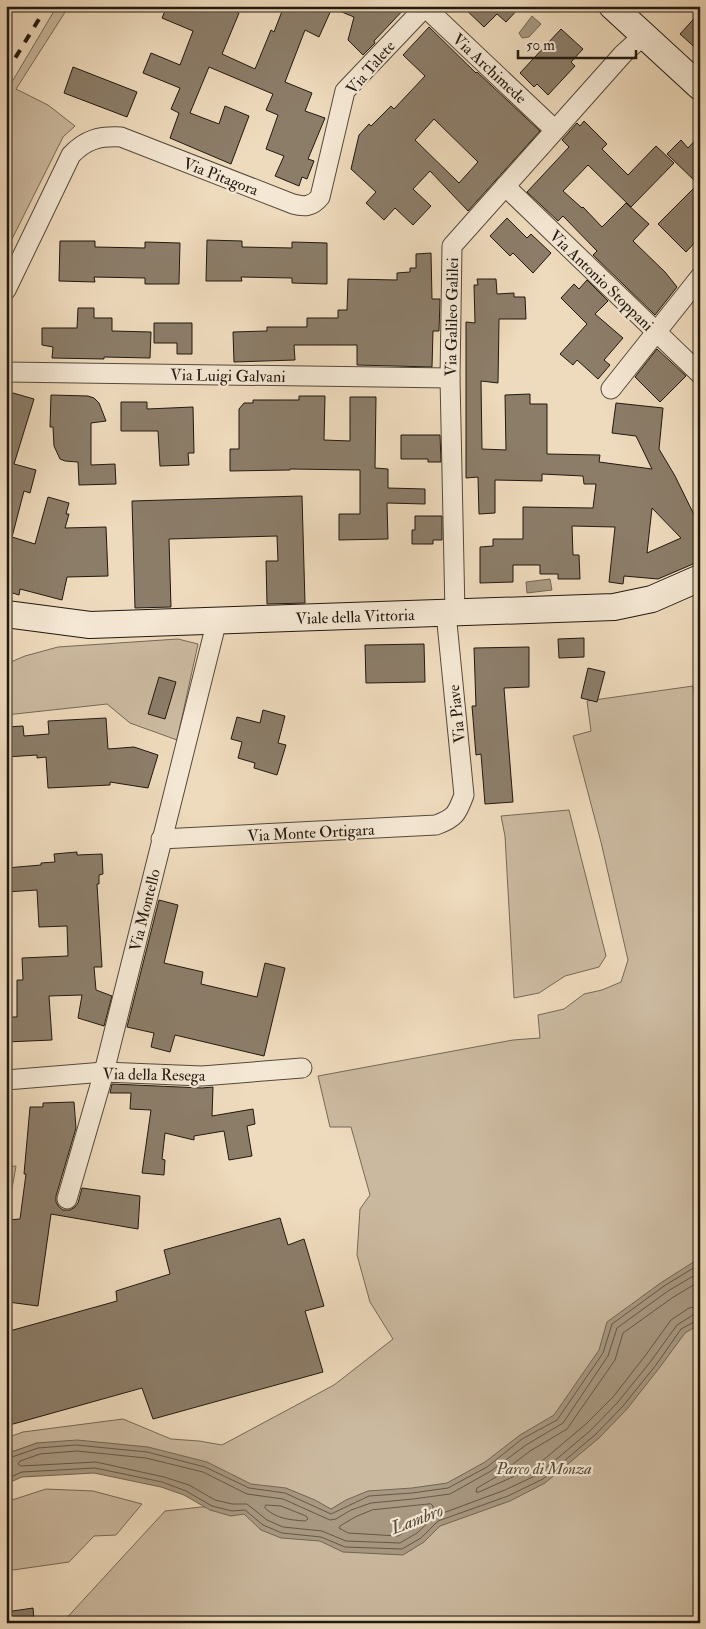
<svg xmlns="http://www.w3.org/2000/svg" width="706" height="1629" viewBox="0 0 706 1629" font-family="'IM FELL Double Pica',serif">
	<style>
		.green { fill: #cbb99f; stroke: #766957 }
		.water { fill: #a89881; stroke: #726553 }
		.lines { fill: none; stroke-linecap: round; stroke-linejoin: round }
		.shore { stroke: #645848; stroke-width: 1 }
		.building { fill: #8c7d69; stroke: #21190f; fill-rule: evenodd }
		.street-casing { stroke: #54493a; stroke-width: 21 }
		.secondary-casing { stroke: #21190f; stroke-width: 28 }
		.street { stroke: #f4e7d3; stroke-width: 19 }
		.secondary { stroke: #f4e7d3; stroke-width: 26 }
		.rail { stroke: #21190f; stroke-width: 4; stroke-dasharray: 9 9; stroke-linecap: butt }
		.labels { text-anchor: middle; stroke-width: 4.5; stroke-linejoin: round; paint-order: stroke }
		.street-label { font-size: 16px; fill: #21190f; stroke: #f4e7d3 }
		.park-label { font-size: 16px; font-style: italic; fill: #54493a; stroke: #f4e7d3 }
		.water-label { font-size: 18px; font-style: italic; fill: #574c3d; stroke: #f4e7d3 }
	</style>
	<rect width="100%" height="100%" fill="#eedabc"/>
	<filter id="stains"><feTurbulence type="fractalNoise" baseFrequency=".004" numOctaves="4"/><feColorMatrix values="0 0 0 0 .2 0 0 0 0 .09 0 0 0 0 .02 0 0 0 .5 -.17"/></filter>
	<radialGradient id="worn" r=".72"><stop offset=".6" stop-color="#630" stop-opacity="0"/><stop offset="1" stop-color="#630" stop-opacity=".3"/></radialGradient>
	<g class="green">
		<path d="M57,6H69L16,89L48,105L75,126L63,137L6,251V92Z"/>
		<path d="M178,639L198,644L177,740L130,723L107,704L6,715V664L25,656L58,647Z"/>
		<path d="M693,686L700,727V1090L698,1095L700,1113V1623H62L165,1511L201,1507H215L235,1476L37,1443L6,1454V1438L23,1432L123,1419L171,1439L199,1441L222,1445L334,1385L393,1339L370,1302L357,1255L360,1209L370,1195L351,1127H330L318,1076L513,1040L540,1038L538,1015L564,1009L584,994L602,990L621,982L628,960L601,842L573,736L591,731L587,701Z"/>
		<path d="M569,810L606,956L599,967L565,976L539,993L514,998L505,836L501,816Z"/>
		<path d="M16,1166L6,1223V1167Z"/>
		<path d="M46,1489L93,1491L142,1504L116,1535L94,1536L69,1562L6,1571V1502Z"/>
	</g>
	<g class="water">
		<path d="M532,16L541,24L529,37L522,38L519,33Z"/>
		<path d="M550,579L552,590L527,593L526,582Z"/>
		<path d="M700,1258V1324L685,1333L660,1367L627,1409L599,1438L545,1483L510,1501L440,1526L424,1542L403,1555L343,1552L320,1541L281,1538L261,1530L244,1514L231,1516L210,1510L184,1495L161,1487L94,1473L22,1477L6,1484V1454L37,1443L77,1440L148,1447L207,1462L251,1484L286,1488L315,1500L331,1509L346,1500L368,1491L412,1488L447,1483L485,1462L520,1435L554,1415L599,1350L607,1322L662,1282Z"/>
	</g>
	<g class="lines">
		<g class="shore">
			<path d="M700,1272L668,1291L617,1328L608,1356L563,1423L526,1445L491,1471L450,1494L413,1499L371,1503L351,1510L336,1519L330,1520L283,1499L247,1494L203,1472L146,1458L77,1451L40,1454L20,1461L18,1464L21,1466L96,1462L164,1477L189,1485L215,1500L232,1504H247L267,1520L283,1527L322,1531L346,1541L400,1543L417,1533L435,1516L505,1490L539,1474L591,1430L618,1402L651,1361L677,1325L693,1315L700,1314"/>
			<path d="M700,1281L672,1298L623,1333L615,1360L567,1429L530,1451L496,1477L477,1488L476,1492H479L535,1467L586,1424L613,1397L645,1356L671,1320L689,1308L700,1306"/>
			<path d="M6,1459L38,1448L76,1445L147,1452L205,1467L249,1488L285,1493L331,1514L369,1496L412,1493L448,1488L487,1467L522,1439L557,1420L603,1353L612,1324L664,1286L700,1264"/>
			<path d="M6,1479L22,1472L95,1468L162,1482L186,1491L212,1506L232,1511L245,1510L263,1525L282,1533L321,1537L345,1547L402,1549L421,1538L438,1521L508,1496L543,1479L596,1434L623,1406L656,1365L681,1329L696,1321L700,1320"/>
			<path d="M431,1504L433,1506V1509L413,1527L398,1536L348,1533L339,1528L340,1526L355,1517L372,1510Z"/>
			<path d="M266,1505L281,1506L306,1516L308,1519L305,1521C291,1520 276,1519 265,1508Z"/>
		</g>
	</g>
	<g class="building">
		<path d="M167,6H222L239,13L222,54L255,69L271,30L274,32L284,6H407L374,41L375,43L363,55L348,40L354,17L332,8L319,37L305,30L285,82L312,93L305,111L325,118L308,159L314,161L307,179L302,177L299,186L275,176L284,156L266,149L278,115L266,110L273,94L209,67L190,113L219,124L225,106L249,116L231,164L170,138L179,113L171,109L180,88L143,73L151,53L180,65L193,31L162,18Z"/>
		<path d="M462,6H521L506,22L497,14L484,27Z"/>
		<path d="M700,12V52L680,34Z"/>
		<path d="M429,27L476,73L477,72L540,131L468,211L430,171L413,189L431,206L413,225L395,208L384,220L366,203L376,192L351,169L359,135L369,124L371,126L391,106L394,109L425,76L403,55ZM434,119L478,162L459,183L415,140Z"/>
		<path d="M561,29L583,49L571,62L575,66L548,95L537,84L534,87L520,73Z"/>
		<path d="M73,67L137,92L127,117L64,93Z"/>
		<path d="M584,121L607,144L602,149L628,175L656,146L674,163L631,207L588,165L563,191L582,208L583,207L602,227L626,203L649,224L633,241L665,272L677,287L655,315L593,255L597,251L563,216L558,221L527,192L569,147L562,140L577,123L580,126Z"/>
		<path d="M700,135V237L686,252L658,224L698,184L667,154L681,140L688,148Z"/>
		<path d="M507,218L527,238L531,234L551,253L533,273L513,253L510,256L490,236Z"/>
		<path d="M207,240L242,241V247L292,248V242L327,243V284L292,283V278L241,277L242,281H206Z"/>
		<path d="M60,241H95V247L145,248V242L180,243L179,284H145V278L94,277L95,282L59,281Z"/>
		<path d="M431,253L432,299H440L439,331H433L432,367L357,365V345H294L295,360L234,362L233,332L267,331V327H307V318H338V310H347L348,279L397,280V273L410,272V268H416V254Z"/>
		<path d="M477,279H496L497,294L514,293V297H525L526,319H499L498,383L481,381L482,449L506,450L505,395L530,394V404H547V454L600,455L599,462L652,469L636,436L612,433L616,403L663,408L659,449L675,476L700,527V561L658,579L624,576L623,584L609,582L615,527L572,526L573,555H579L580,579H558V574H540V565H513V582L480,583V547L493,546V539H523V507L593,508L596,484H584L583,476L542,474V481L495,480V513L479,514L478,477L466,478V322L475,323L474,285H478ZM652,508L681,538L647,553Z"/>
		<path d="M587,280L608,301L595,314L623,338L604,360L610,365L598,379L577,360L573,365L560,354L587,324L561,298L574,284L579,289Z"/>
		<path d="M78,308H94V318H112V331L151,332L150,358L104,357V359L52,358L53,347L42,345V328H77Z"/>
		<path d="M154,323H192V354H177V343H154Z"/>
		<path d="M657,349L686,376L660,402L635,377Z"/>
		<path d="M6,391L34,399L14,464L36,470L30,493L24,491L12,537L35,544L48,497L69,503L66,514H69L65,528L106,527L108,576L67,577L62,600L20,589L19,595L6,591Z"/>
		<path d="M51,395L88,396L94,398L99,403L106,421L91,423V465L115,464L116,484L79,485L78,462L65,461L60,459L54,446L53,427H50Z"/>
		<path d="M299,396H325L324,440L350,441V397H376L375,468L388,469V488L425,489V504L387,503L388,539L339,540V514H360V470L290,469V470L230,471V449H239V409L244,403H253V400H299Z"/>
		<path d="M121,402H147V409L193,407L194,453H188L189,465L160,466L158,431H121Z"/>
		<path d="M401,435H440L441,462H428V459H401Z"/>
		<path d="M302,496L305,603L267,604L266,561H278L277,536L169,539L171,607L135,608L132,501Z"/>
		<path d="M415,516H442V540H433V544H412V530H415Z"/>
		<path d="M584,638V657L559,658L558,639Z"/>
		<path d="M424,644L425,682L366,683L365,645Z"/>
		<path d="M529,647V687L504,688L513,802L485,804L481,754L476,755L472,706H476L474,648Z"/>
		<path d="M588,668L605,672L597,702L581,698Z"/>
		<path d="M159,677L176,682L165,719L148,714Z"/>
		<path d="M263,710L285,716L278,743L286,745L277,775L254,768L255,763L238,758L242,742L231,739L237,717L260,723Z"/>
		<path d="M106,718L108,749L134,747L158,755L148,788L110,782V785L48,788L46,757L37,758V755L6,757V727L23,726L24,736L49,734L48,721Z"/>
		<path d="M77,852V855L102,854L103,874L99,875V884H97L102,967H94L96,990L112,996L104,1026L78,1018L82,995L49,996L52,1040L6,1042V1017H17V980H23L22,958L68,956L67,926L39,927L37,890L6,892V868L41,865V863L55,862L54,854Z"/>
		<path d="M159,900L178,905L164,963L203,972L201,984L257,997L265,963L285,968L264,1056L175,1035L170,1052L151,1047L154,1033L127,1027Z"/>
		<path d="M112,1084L202,1088L213,1087L212,1116L253,1109L255,1124L247,1126L252,1156L229,1160L224,1131L194,1136V1140L165,1133L162,1159L165,1160L164,1175L142,1173L151,1110L130,1109L131,1093H110Z"/>
		<path d="M74,1102L76,1128L56,1196V1202L59,1207L63,1210H70L75,1207L78,1203L82,1188L140,1196L138,1229L51,1214L38,1306L8,1302L12,1273L6,1274V1220L20,1219L26,1174H24L30,1107H43V1103Z"/>
		<path d="M280,1218L288,1245L304,1239L324,1306L305,1311L323,1372L153,1419L142,1388L6,1426V1332L117,1301L116,1291L170,1274L164,1250Z"/>
		<path d="M33,1608L34,1620L6,1623V1612Z"/>
	</g>
	<g class="lines">
		<defs>
			<g id="street">
				<path d="M424,6L555,130"/>
				<path d="M505,186L700,374"/>
				<path d="M6,290L71,155C86,139 100,136 121,137L293,204C304,207 312,207 320,197L345,91L425,7"/>
				<path d="M6,372L450,378"/>
				<path d="M611,389L700,277"/>
				<path d="M455,613L450,378L452,246L623,54L644,35"/>
				<path d="M161,839L436,825C455,818 457,814 464,795L446,613"/>
				<path d="M6,1080L104,1072L202,1076L302,1068"/>
				<path d="M67,1199L104,1072L217,620"/>
			</g>
			<g id="secondary">
				<path d="M612,6L700,87"/>
				<path d="M6,614L90,625L614,607L652,599L700,578"/>
			</g>
		</defs>
		<use href="#street" class="street-casing"/>
		<use href="#secondary" class="secondary-casing"/>
		<use href="#street" class="street"/>
		<use href="#secondary" class="secondary"/>
		<path class="rail" d="M6,73L47,6"/>
	</g>
	<g class="labels">
		<g class="street-label">
			<text transform="translate(370 67) rotate(-49)" y="6">Via Talete</text>
			<text transform="translate(490 68) rotate(43)" y="6">Via Archimede</text>
			<text transform="translate(221 176) rotate(21)" y="6">Via Pitagora</text>
			<text transform="translate(602 280) rotate(44)" y="6">Via Antonio Stoppani</text>
			<text transform="translate(451 317) rotate(-89)" y="6">Via Galileo Galilei</text>
			<text transform="translate(228 375) rotate(1)" y="6">Via Luigi Galvani</text>
			<text transform="translate(355 616) rotate(-2)" y="6">Viale della Vittoria</text>
			<text transform="translate(456 714) rotate(-96)" y="6">Via Piave</text>
			<text transform="translate(311 832) rotate(-3)" y="6">Via Monte Ortigara</text>
			<text transform="translate(144 910) rotate(-76)" y="6">Via Montello</text>
			<text transform="translate(154 1074) rotate(1)" y="6">Via della Resega</text>
		</g>
		<g class="park-label">
			<text x="544" y="1474">Parco di Monza</text>
		</g>
		<g class="water-label">
			<text transform="translate(417 1519) rotate(-21)" y="6">Lambro</text>
		</g>
	</g>
	<rect width="706" height="1629" fill="none" stroke="#eedabc" stroke-width="25"/>
	<rect x="8" y="8" width="691" height="1614" fill="none" stroke="#21190f" stroke-width="2.5"/>
	<rect x="12" y="12" width="681" height="1604" fill="none" stroke="#21190f"/>
	<path d="M518 50v8h118v-8" fill="none" stroke="#21190f" stroke-width="2.5"/>
	<text x="526" y="50" font-size="15" fill="#21190f" stroke="#f4e7d3" stroke-width="4" paint-order="stroke">50 m</text>
	<rect width="100%" height="100%" filter="url(#stains)"/>
	<rect width="100%" height="100%" fill="url(#worn)"/>
</svg>
